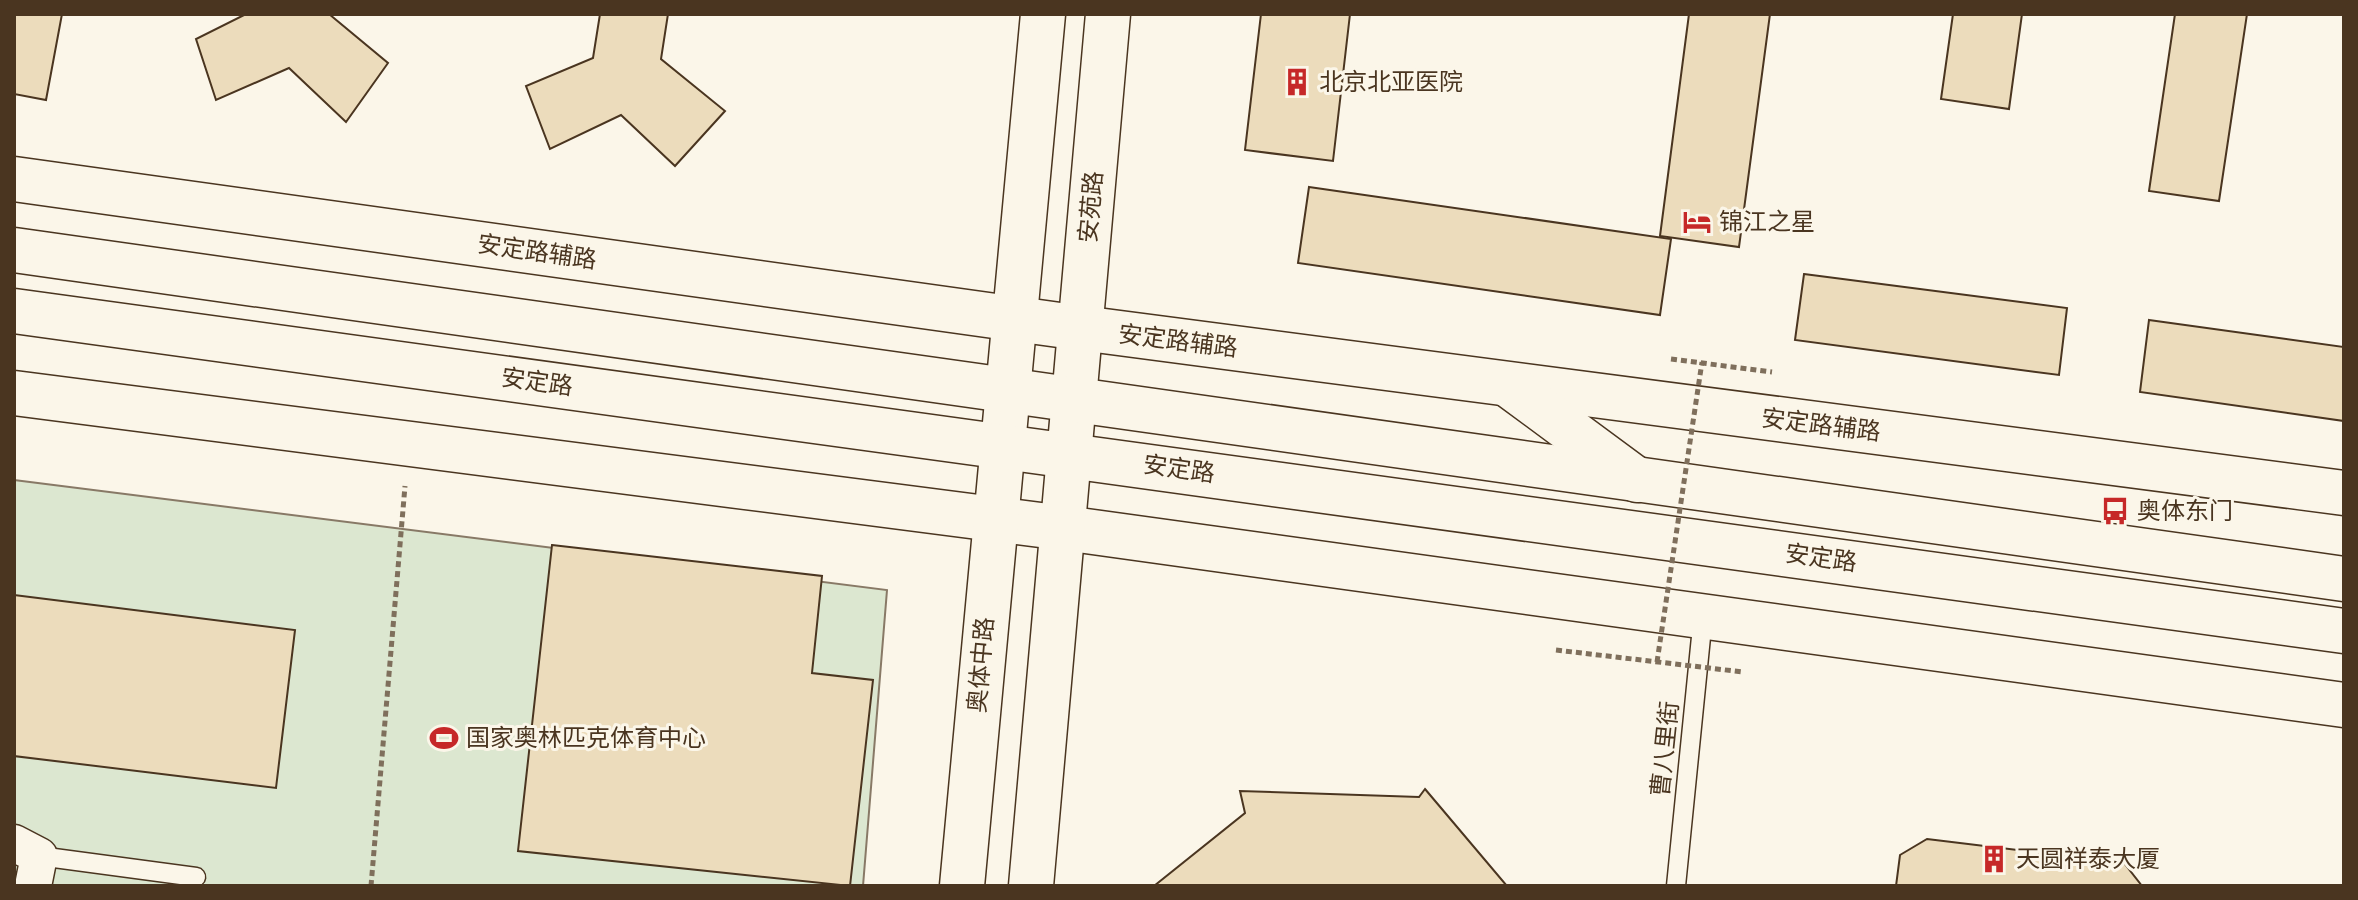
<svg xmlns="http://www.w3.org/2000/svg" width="2358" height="900" viewBox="0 0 2358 900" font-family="Ubuntu,'Noto Sans SC',sans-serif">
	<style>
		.green { fill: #dce7d0; stroke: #887966; stroke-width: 2 }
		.building { fill: #ecdcbc; stroke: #4a3520; stroke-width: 2 }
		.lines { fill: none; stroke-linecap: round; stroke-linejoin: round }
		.lane-casing { stroke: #4a3520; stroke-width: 21 }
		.street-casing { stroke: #4a3520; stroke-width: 39 }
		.secondary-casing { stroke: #4a3520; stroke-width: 47 }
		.primary-casing { stroke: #4a3520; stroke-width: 47 }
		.path { stroke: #7f6f5c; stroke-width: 5; stroke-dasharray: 6 4; stroke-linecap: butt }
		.lane { stroke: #fbf6e9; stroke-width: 18 }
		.street { stroke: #fbf6e9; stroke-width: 36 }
		.secondary { stroke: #fbf6e9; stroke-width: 44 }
		.primary { stroke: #fbf6e9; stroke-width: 44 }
		.path-bridge { stroke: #7f6f5c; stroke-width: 5; stroke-dasharray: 6 4; stroke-linecap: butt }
		.labels { text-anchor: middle; stroke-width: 6; stroke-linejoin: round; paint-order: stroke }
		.poi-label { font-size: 24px; fill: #4a3520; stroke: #fbf6e9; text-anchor: start }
		.street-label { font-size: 24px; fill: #4a3520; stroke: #fbf6e9 }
	</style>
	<rect width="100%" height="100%" fill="#fbf6e9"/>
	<path class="green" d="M14,480L887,590L863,886H14Z"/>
	<g class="building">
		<path d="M14,14H62L46,100L14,94Z"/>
		<path d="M246,14H329L388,63L346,122L289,68L216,100L196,39Z"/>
		<path d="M600,14H668L661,59L725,111L675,166L621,115L550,149L526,86L593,58Z"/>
		<path d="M1261,14H1350L1333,161L1245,150Z"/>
		<path d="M1689,14H1770L1739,247L1660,236Z"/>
		<path d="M1953,14H2022L2009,109L1941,99Z"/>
		<path d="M2175,14H2247L2219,201L2149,191Z"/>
		<path d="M1309,187L1671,239L1660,315L1298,263Z"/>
		<path d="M1804,274L2067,308L2059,375L1795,340Z"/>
		<path d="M2149,320L2344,347V421L2140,392Z"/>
		<path d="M552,545L822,576L812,673L873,680L850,886L518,851Z"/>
		<path d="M14,595L295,630L276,788L14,756Z"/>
		<path d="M1425,789L1507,886H1154L1245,813L1240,791L1419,797Z"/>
		<path d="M1927,839L2124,863L2142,886H1896L1900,855Z"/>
	</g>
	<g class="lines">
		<defs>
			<g id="lane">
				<path d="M39,856L196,877"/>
				<path d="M1676,886L1703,617"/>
			</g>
			<path id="street" d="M14,843L39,856L33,886"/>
			<g id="secondary">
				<path d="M14,179L1081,328L2344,493"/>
				<path d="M1510,386L1637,480"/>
				<path d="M14,393L1064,528L2344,705"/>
				<path d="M962,886L1043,14"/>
				<path d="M1031,886L1108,14"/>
			</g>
			<g id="primary">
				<path d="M14,250L2344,579"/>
				<path d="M14,311L2344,631"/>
			</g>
		</defs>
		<use href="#lane" class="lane-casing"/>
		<use href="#street" class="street-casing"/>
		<use href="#secondary" class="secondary-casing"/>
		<use href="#primary" class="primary-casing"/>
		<g class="path">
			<path d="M1671,359L1772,372"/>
			<path d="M371,886L405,486"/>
		</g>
		<use href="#lane" class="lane"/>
		<use href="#street" class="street"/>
		<use href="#secondary" class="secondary"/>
		<use href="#primary" class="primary"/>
		<g class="path-bridge">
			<path d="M1556,650L1743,672"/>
			<path d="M1657,662L1702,362"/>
		</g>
	</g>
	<defs>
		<symbol id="building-bare" viewBox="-9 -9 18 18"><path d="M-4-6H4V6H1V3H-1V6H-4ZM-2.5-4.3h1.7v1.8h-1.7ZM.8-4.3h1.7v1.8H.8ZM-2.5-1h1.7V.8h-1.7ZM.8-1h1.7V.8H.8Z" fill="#c62828" stroke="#fbf6e9" stroke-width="2.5" paint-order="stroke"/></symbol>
		<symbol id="hotel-bare" viewBox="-9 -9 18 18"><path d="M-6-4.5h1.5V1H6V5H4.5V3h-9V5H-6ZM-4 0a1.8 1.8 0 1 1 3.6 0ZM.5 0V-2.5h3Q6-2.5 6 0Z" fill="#c62828" stroke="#fbf6e9" stroke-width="2.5" paint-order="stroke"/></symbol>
		<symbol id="bus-bare" viewBox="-9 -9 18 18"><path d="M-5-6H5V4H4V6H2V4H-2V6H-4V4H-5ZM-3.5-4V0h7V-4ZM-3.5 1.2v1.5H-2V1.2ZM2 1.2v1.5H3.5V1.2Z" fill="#c62828" stroke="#fbf6e9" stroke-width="2.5" paint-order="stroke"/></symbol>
		<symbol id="stadium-bare" viewBox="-9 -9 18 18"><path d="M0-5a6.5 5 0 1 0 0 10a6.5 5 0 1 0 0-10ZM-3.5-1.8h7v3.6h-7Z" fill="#c62828" stroke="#fbf6e9" stroke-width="2.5" paint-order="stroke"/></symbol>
	</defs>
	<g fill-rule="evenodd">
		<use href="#building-bare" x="1277" y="62" width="40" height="40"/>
		<use href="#hotel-bare" x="1677" y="202" width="40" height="40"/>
		<use href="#bus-bare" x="2095" y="491" width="40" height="40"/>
		<use href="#stadium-bare" x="424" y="718" width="40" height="40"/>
		<use href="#building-bare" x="1974" y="839" width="40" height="40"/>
	</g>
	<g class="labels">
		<g class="poi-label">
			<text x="1319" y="90">北京北亚医院</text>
			<text x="1719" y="230">锦江之星</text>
			<text x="2137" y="519">奥体东门</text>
			<text x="466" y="746">国家奥林匹克体育中心</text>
			<text x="2016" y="867">天圆祥泰大厦</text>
		</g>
		<g class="street-label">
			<text transform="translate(1091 207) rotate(-85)" y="8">安苑路</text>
			<text transform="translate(537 252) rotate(8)" y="8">安定路辅路</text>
			<text transform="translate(1178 341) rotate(7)" y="8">安定路辅路</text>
			<text transform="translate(537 382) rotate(8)" y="8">安定路</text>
			<text transform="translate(1821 425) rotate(7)" y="8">安定路辅路</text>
			<text transform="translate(1179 469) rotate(8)" y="8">安定路</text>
			<text transform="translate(1821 558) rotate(8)" y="8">安定路</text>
			<text transform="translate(981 665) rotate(-85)" y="8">奥体中路</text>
			<text transform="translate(1665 749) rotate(-84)" y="8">曹八里街</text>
		</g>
	</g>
	<rect width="2358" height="900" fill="none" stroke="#4a3520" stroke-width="32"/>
</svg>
